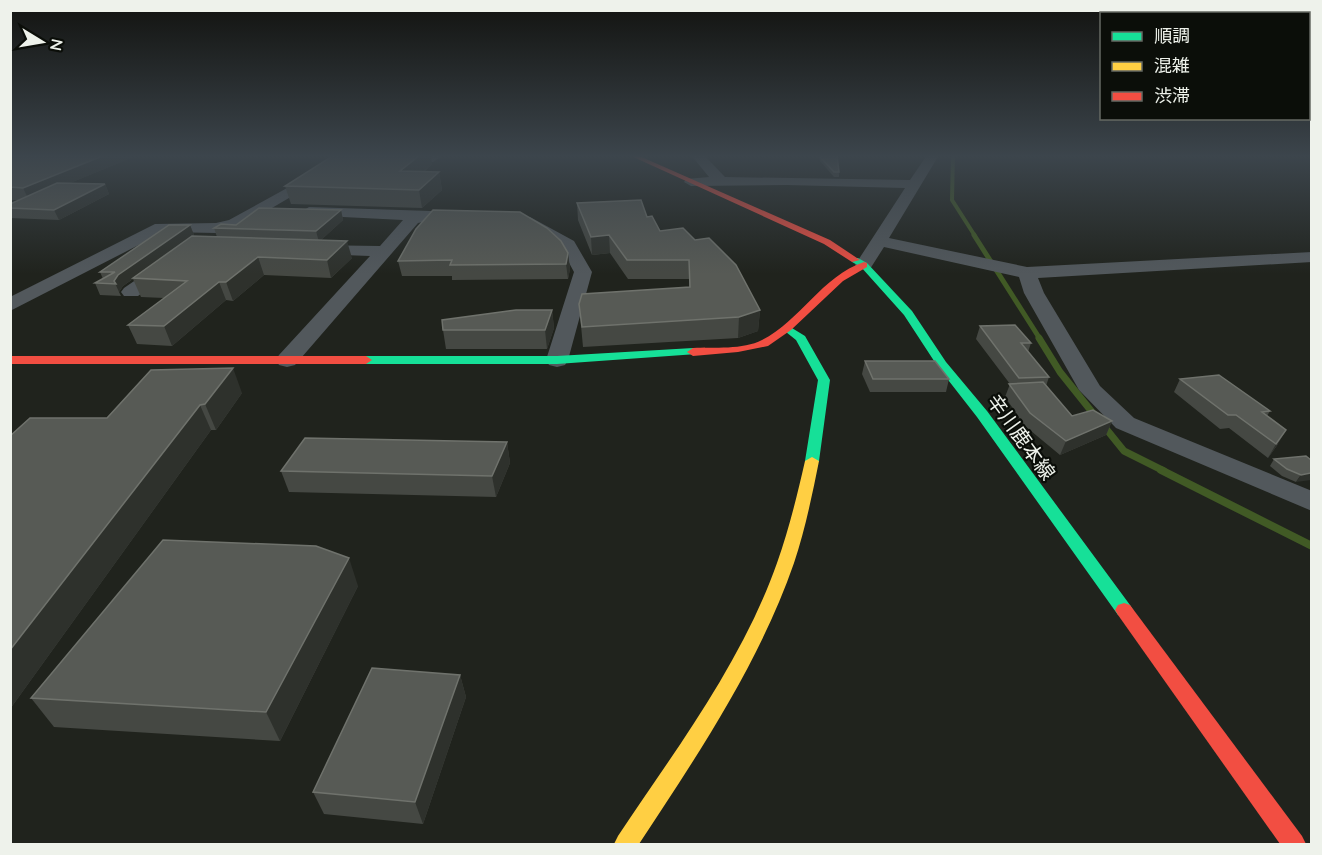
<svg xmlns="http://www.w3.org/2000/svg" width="1322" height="855" viewBox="0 0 1322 855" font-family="Quicksand,'Noto Sans JP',sans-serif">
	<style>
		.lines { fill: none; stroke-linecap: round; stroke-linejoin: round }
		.stream-far3 { stroke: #415a25; stroke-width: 4 }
		.stream-far2 { stroke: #415a25; stroke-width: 5 }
		.stream-far1 { stroke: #415a25; stroke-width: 7 }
		.stream { stroke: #415a25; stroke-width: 8 }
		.street { fill: #52585c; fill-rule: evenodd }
		.fast { fill: #16e098; fill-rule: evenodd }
		.slow { fill: #ffcf43; fill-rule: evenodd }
		.jam { fill: #f24e42; fill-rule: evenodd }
		.wall { fill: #454843 }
		.shaded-wall { fill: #2e312c }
		.building { fill: #575a55; stroke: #6f726c; stroke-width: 1.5 }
		.labels { text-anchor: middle; stroke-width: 4.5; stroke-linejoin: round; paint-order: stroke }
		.street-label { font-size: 20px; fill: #eef2eb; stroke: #0b0e09 }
	</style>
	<rect width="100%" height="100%" fill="#20231d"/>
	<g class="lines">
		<path class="stream-far3" d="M953,155L952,200L975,236"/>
		<path class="stream-far2" d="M974,235L1040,339"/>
		<g class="stream-far1">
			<path d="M1039,338L1060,372L1096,417"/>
			<path d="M1103,425L1124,451L1164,471"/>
		</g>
		<path class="stream" d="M1161,470L1312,546"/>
		<g class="street">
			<path d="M351,155H444L433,162L358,159Z"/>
			<path d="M691,155H704L725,177L910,180L927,155H939L889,238L1027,267L1312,252V262L1038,278L1044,293L1100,386L1134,418L1312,491V511L1116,428L1079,390L1024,293L1019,277L884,247L870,269H858L855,265L905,188L787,185L691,186L684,182L686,179L709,177Z"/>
			<path d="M318,171L323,172L325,175L323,178L241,226L217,233L164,232L10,311V297L155,224L216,223L229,220Z"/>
			<path d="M309,207L461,212L469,217C458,228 432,219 418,223L295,365L287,367L279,365L276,360L279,355L370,256L316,254L310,253L307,249L310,245L380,246L403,220L303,215L301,212Z"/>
			<path d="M530,217L574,241L592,272L568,360L565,365L557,367L549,365L546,360L574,272L561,248L524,225L522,222Z"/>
			<path d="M165,263L171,264L174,268L171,272L138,296H124L121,292L124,288L159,264Z"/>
		</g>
		<g class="fast">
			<path d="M852,258H858L867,263L912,311L946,362L987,411L1130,605L1133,610L1130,615L1124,617L1118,615L977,417L938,367L904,315L861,267L852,262Z"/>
			<path d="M787,325L805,336L830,380L819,461L812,465L805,461L818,380L796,340L781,328Z"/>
			<path d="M693,348L699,352L697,354L557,364H366L360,360L366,356H557Z"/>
		</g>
		<path class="slow" d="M812,457L819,461C812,496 805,530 794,563C759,664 697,756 639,844H614L618,836C676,749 742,662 777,563C789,529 797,496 805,461Z"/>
		<g class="jam">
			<path d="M629,155H637L830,240L860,260L852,262L824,244Z"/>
			<path d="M864,262L867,263V267L843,281L791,330L768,346L738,352L693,356L687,352L693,348C714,347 743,350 762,340C800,321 822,276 864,262Z"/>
			<path d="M10,356H366L372,360L366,364H10Z"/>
			<path d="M1124,603L1130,605L1302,836L1306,844H1280L1118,615L1115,610L1118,605Z"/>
		</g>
	</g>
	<g class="wall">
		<path d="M10,155H138L70,183L105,184L109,194L59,220L10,218V204L20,200H10Z"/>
		<path d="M818,155H837L839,172V177H834L820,161Z"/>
		<path d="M432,164L424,172H439L442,190L422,208L291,204L285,186Z"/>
		<path d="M577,203L647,217L660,231L760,310L758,331L738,338L583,347L579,304L689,287V279H628L610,253L592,255L578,220Z"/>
		<path d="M341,210L343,220L321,240L352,258L331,278L264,275L233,301L226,300L172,346L137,344L128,325L164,298L141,297L133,279L123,286L119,292L121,296L100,295L95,283L103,279L100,272L190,225L194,235L193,236L217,237L214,228Z"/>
		<path d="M568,253L570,269L568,279L452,280V276H402L398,261Z"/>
		<path d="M552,310L554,328L547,349H446L443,330Z"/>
		<path d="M980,326L1031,343L1028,352L1049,377L1046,386L1072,416L1112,421L1106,435L1060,455L1025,426L1005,397L1010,384L976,339Z"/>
		<path d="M865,361L949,379L946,392H870L862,374Z"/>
		<path d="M1180,379L1270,411L1267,416L1278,444L1268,458L1229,428L1220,429L1174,392Z"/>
		<path d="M242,393L216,430H211L10,709V436Z"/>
		<path d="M507,442L510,463L496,497L289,492L281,471Z"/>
		<path d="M1274,459L1311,460L1296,482L1282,476L1270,466Z"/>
		<path d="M358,586L280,741L54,727L31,698Z"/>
		<path d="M460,675L466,697L423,824L324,814L313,792Z"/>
	</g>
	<g class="shaded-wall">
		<path d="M105,155H138L29,200L23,188Z"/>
		<path d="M420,155H431L432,164L403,189L400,171Z"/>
		<path d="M439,172L442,190L422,208L419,190Z"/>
		<path d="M105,184L109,194L59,220L54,210Z"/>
		<path d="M341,210L343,220L319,242L316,231Z"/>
		<path d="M190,225L194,235L123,286L119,292L114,281L118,275Z"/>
		<path d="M609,235L610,253L592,255L591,237Z"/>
		<path d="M347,241L352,258L331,278L327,260Z"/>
		<path d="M568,253L570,269L568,279L566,264Z"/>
		<path d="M258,257L264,275L233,301L226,282Z"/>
		<path d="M219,282L226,300L172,346L164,326Z"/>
		<path d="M552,310L554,328L547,349L545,330Z"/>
		<path d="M760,310L758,331L738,338L739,317Z"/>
		<path d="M233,368L242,393L216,430L205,404Z"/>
		<path d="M200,405L211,430L10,709V650Z"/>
		<path d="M1112,421L1106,435L1060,455L1066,441Z"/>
		<path d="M1286,430L1278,444L1268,458L1276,444Z"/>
		<path d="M507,442L510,463L496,497L492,476Z"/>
		<path d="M1311,473V480L1296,482L1301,475Z"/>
		<path d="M349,558L358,586L280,741L266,712Z"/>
		<path d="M460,675L466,697L423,824L415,802Z"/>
	</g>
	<g class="building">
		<path d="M10,155H105L23,188L10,187Z"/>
		<path d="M334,155H420L400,171L439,172L419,190L285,186Z"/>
		<path d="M820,155H837L839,172H834L820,157Z"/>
		<path d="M57,183L105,184L54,210L10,208V204Z"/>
		<path d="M641,200L647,217L652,216L660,231L683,228L695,240L709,238L736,265L760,310L739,317L582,327L579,304L582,294L690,287L689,260H627L609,235L591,237L577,203Z"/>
		<path d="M259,208L341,210L316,231L214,228L221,224L236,225Z"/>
		<path d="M433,210L520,212L547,228L561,241L568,253L566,264L450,265L452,260L398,261L416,229Z"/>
		<path d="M169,225H190L118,275L114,281L116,284L95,283L115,272H100Z"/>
		<path d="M192,236L347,241L327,260L258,257L226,282H219L164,326L128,325L187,281L133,278Z"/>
		<path d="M516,310H552L545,330H443L442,320Z"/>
		<path d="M1015,325L1031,343H1021L1049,377L1019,378L980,326Z"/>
		<path d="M865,361H935L949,379H873Z"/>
		<path d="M233,368L205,404L200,405L10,650V436L30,418H107L151,370Z"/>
		<path d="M1219,375L1270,411L1262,412L1286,430L1276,444L1236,415H1228L1180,379Z"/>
		<path d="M1043,382L1072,416L1093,410L1112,421L1066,441L1030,413L1009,384Z"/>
		<path d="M305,438L507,442L492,476L281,471Z"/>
		<path d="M1306,456L1311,460V473L1301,475L1287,469L1274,459Z"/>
		<path d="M163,540L316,546L349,558L266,712L31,698Z"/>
		<path d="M372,668L460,675L415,802L313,792Z"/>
	</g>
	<linearGradient id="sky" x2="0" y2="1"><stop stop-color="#121310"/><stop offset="0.57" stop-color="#3c454c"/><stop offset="1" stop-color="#3c454c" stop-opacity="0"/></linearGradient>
	<rect width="1322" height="274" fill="url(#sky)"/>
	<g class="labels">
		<g class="street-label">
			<text transform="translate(1021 437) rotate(54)" y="7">辛川鹿本線</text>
		</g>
	</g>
	<rect width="1322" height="855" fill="none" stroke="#eef2eb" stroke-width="24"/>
	<rect x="1100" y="12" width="210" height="108" fill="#0b0e09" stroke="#666963" stroke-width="1.5"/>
	<rect x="1112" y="32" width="30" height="9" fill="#16e098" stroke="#666963" stroke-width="1.5"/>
	<text x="1154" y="42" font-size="18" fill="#eef2eb">順調</text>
	<rect x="1112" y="62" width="30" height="9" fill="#ffcf43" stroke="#666963" stroke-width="1.5"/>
	<text x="1154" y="72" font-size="18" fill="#eef2eb">混雑</text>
	<rect x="1112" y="92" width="30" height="9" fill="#f24e42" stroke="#666963" stroke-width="1.5"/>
	<text x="1154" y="102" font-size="18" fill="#eef2eb">渋滞</text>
	<g transform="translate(42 42) rotate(101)" stroke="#0b0e09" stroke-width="4.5" paint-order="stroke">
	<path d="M0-4.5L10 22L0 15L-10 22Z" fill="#eef2eb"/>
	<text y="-9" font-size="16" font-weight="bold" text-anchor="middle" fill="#eef2eb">N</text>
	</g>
</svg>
